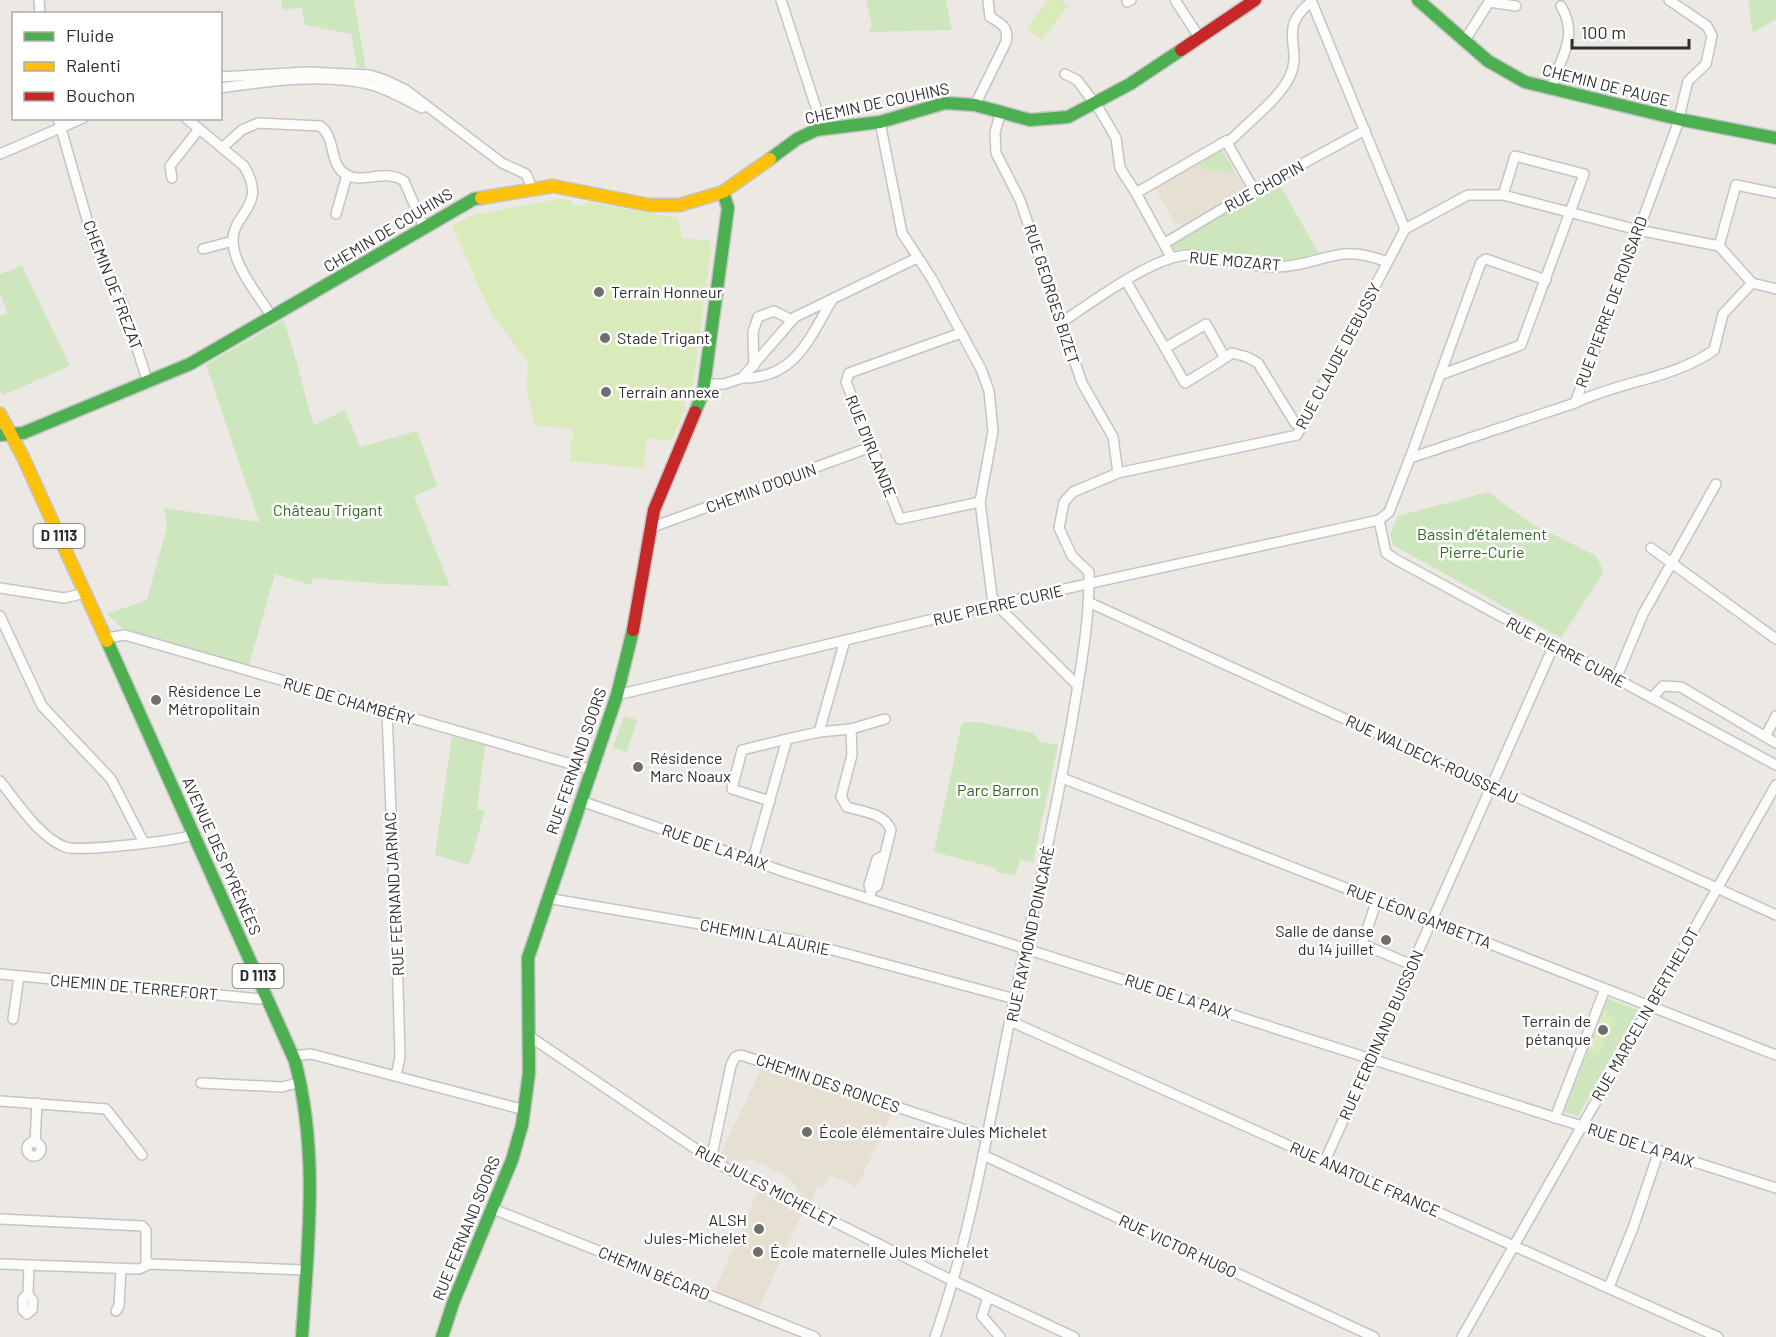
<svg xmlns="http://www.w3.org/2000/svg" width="1776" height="1337" viewBox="0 0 1776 1337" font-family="Barlow,sans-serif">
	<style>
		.education { fill: #e6e0d3 }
		.green { fill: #cee6be }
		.pitch { fill: #d9eabb }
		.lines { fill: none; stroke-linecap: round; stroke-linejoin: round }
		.street-casing { stroke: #c5c4c5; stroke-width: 12 }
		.fast-casing { stroke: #c5c4c5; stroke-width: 15 }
		.slow-casing { stroke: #c5c4c5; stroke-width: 15 }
		.jam-casing { stroke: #c5c4c5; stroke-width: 15 }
		.street { stroke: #fcfcfb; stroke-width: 9 }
		.fast { stroke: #4caf50; stroke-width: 12 }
		.slow { stroke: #ffc107; stroke-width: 12 }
		.jam { stroke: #c62828; stroke-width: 12 }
		.poi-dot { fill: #706f6e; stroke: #fff; stroke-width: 2 }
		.labels { text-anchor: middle; stroke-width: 5; stroke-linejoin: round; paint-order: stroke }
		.shield { fill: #fff; stroke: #6d6d6d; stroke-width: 1.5 }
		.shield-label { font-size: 15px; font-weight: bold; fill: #2e2e2e }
		.street-label { font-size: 16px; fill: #2e2e2e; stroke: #fff }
		.poi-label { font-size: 16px; fill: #2e2e2e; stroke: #fff; text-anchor: start }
		.park-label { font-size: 16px; fill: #2c6e1b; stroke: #fff }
	</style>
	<rect width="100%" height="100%" fill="#ece8e4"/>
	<g class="education">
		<path d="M1222,149L1246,190L1186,225L1175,224L1155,187Z"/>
		<path d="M762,1068L893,1111L857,1187L830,1175L823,1188L818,1186L810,1206L805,1203L791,1179L753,1160L725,1162L720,1154Z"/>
		<path d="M758,1191L802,1213L758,1310L714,1292Z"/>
	</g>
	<g class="green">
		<path d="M281,0H354L366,69L357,67L351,34L305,25L302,7L283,10Z"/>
		<path d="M866,0H946L952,30L869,32L872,24Z"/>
		<path d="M1748,0H1776V19L1753,33Z"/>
		<path d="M1222,151L1233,170L1228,172L1202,169L1199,164Z"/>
		<path d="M1279,183L1319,254C1272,273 1222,247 1175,250L1170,242Z"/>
		<path d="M22,266L70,366L3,395L0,389V316L7,313L0,292V274Z"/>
		<path d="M283,320C297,354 302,391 314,425L345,410L360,447L417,431L437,486L414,496L450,586L386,584L313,578L311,585L275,574L249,665L122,628L107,614L147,600L167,527L164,508L259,522L206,365Z"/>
		<path d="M1488,492L1529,522L1596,556L1604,572L1561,638L1393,545L1390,535L1398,516Z"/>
		<path d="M624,716L637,720L627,752L613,748Z"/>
		<path d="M962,722H980L1033,733L1041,742L1058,745L1033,862L1020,860L1015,876L996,872V868L934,852Z"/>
		<path d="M452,736L485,745L477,809L485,811L469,865L435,855Z"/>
		<path d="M1608,999L1638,1010L1578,1116L1564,1112Z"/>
	</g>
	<g class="pitch">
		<path d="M1048,0H1061L1068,5L1042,40L1027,28Z"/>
		<path d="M558,199L570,200L572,205L583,206L587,202L678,218L682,238L710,241L711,250L692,391L683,404L686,407L671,441L647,438L643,468L570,461L573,429L535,425L527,393L528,362L492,315L452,226L474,215Z"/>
		<path d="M1607,1010L1610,1015L1615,1018L1603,1043L1602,1051L1593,1054L1589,1049L1603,1013Z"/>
	</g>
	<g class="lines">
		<defs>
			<g id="street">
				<path d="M39,0L40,14"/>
				<path d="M781,0L823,129"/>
				<path d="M1175,0L1199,37"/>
				<path d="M1127,2L1131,0"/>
				<path d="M1465,40L1489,2L1516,6"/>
				<path d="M1065,74L1077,80L1099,109L1116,138L1120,168L1136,193"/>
				<path d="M220,77L307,72L370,75L385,80L406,90L502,163L526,174L532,188"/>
				<path d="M220,88C269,81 324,73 372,85C389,90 406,100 422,108"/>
				<path d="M1551,90C1559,57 1580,39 1561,6"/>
				<path d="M975,105L1006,42C1009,27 1002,24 990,17L988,0"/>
				<path d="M1001,112L995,132L996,153L1020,200L1082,383L1113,437L1118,473"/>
				<path d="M58,118L94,244L123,304L148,383"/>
				<path d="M186,118L244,166C269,208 231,212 233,243C235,268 259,296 272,317"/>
				<path d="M880,122L902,233L932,279L981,369L989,391L993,431L980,502L992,596L996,604L1078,686"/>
				<path d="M1226,141L1232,139C1250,120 1277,101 1289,78C1305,47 1275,31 1311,2"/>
				<path d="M223,147L242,130L258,123L320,126C336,137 329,164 345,174C362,185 386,168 404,181L424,227"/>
				<path d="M0,154L83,118"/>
				<path d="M172,178L170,166L199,129"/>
				<path d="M336,214L347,175"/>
				<path d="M1405,229L1468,195H1503L1638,230L1719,246L1752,283L1776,289"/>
				<path d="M1165,243L1254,190L1365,130"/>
				<path d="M1719,246L1736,185L1776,193"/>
				<path d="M203,249L233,241"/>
				<path d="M1171,257L1136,193L1226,141L1254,190"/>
				<path d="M1126,281L1165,348"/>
				<path d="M1062,322C1091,303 1156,254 1190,255C1218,256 1248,268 1276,267C1324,266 1335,241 1387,262"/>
				<path d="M961,333L849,373L846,382L900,519L980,502"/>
				<path d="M1225,358L1206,324L1165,348L1185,383C1201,373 1217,364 1232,353L1247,357L1258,363L1295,423L1301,427"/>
				<path d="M754,366L753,332L758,317L774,311L792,320"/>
				<path d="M1440,375L1481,262L1486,259L1546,280"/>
				<path d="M742,378C795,379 809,339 832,300"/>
				<path d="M705,384H724L742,378L795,317L917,258"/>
				<path d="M1575,403C1619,381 1674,379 1714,350L1723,314L1752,283"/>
				<path d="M1410,458L1440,375L1521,345L1584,174L1515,156L1503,195"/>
				<path d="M1379,520L1386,553L1395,559L1776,765"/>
				<path d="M650,528L871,447"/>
				<path d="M1651,548L1776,639"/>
				<path d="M0,588L64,598L85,593"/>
				<path d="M1088,602L1776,915"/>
				<path d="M0,616L42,706L111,779L144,843"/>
				<path d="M106,638L125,635L592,770"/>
				<path d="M1616,679L1643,614L1716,484"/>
				<path d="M617,695L996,604L1379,520L1389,512L1410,458L1575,403L1677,126L1688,81L1706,64L1712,36L1707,26L1669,0"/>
				<path d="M1652,698L1663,686L1681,687L1776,743"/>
				<path d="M387,712L398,986L400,1057L396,1076"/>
				<path d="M819,732L851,729"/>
				<path d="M1766,735L1776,716"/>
				<path d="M1062,778L1776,1055"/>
				<path d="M0,781C18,803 38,836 65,847C78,852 181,841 194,834"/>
				<path d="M581,801L788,873L1776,1188"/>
				<path d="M770,801L732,789L742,750L787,739"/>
				<path d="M753,859L787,739L819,732L845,640"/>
				<path d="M872,889L877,886L891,830C885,813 863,812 847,807L841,797L852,755L851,729L885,719"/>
				<path d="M871,893L869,885L877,859L883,856"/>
				<path d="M547,898L799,941L1015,999"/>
				<path d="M1377,900L1362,944L1412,965"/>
				<path d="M0,974L260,999L268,997"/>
				<path d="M13,1019L19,976"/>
				<path d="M1012,1022L1718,1337"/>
				<path d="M529,1036L718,1164L943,1276L1074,1337"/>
				<path d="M293,1056L311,1054L525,1110"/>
				<path d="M201,1083L282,1087L301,1082"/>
				<path d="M0,1101L106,1109L142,1155"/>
				<path d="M1555,1118L1605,989"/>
				<circle cx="34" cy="1149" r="7"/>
				<path d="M35,1143L37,1103"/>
				<path d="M983,1155L1374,1337"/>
				<path d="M711,1160L731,1065L735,1057L741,1055L987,1137"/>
				<path d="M1325,1161L1554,645"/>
				<path d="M493,1209L815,1337"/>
				<path d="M0,1219L142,1226L146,1230V1261L150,1264L305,1270"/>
				<path d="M0,1264L139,1269L150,1264"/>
				<path d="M1609,1287L1633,1228L1659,1151"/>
				<path d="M28,1294L33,1301L32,1310L27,1314L23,1310V1299L28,1294L29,1265"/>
				<path d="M988,1297L982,1316L1000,1337"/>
				<path d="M116,1311L119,1306L121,1269"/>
				<path d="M935,1337C978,1214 995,1083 1023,957C1041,878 1058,800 1072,721C1080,672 1090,621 1089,572L1072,556L1059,528L1064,502L1073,492L1118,473L1297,435L1405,229L1311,0"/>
				<path d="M1462,1337L1776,785"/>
			</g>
			<g id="fast">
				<path d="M1418,0L1488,61L1525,82L1678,119L1776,138"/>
				<path d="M770,159L797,139L816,130L880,122L945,103L975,105L1030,120L1068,117L1130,84L1181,50"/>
				<path d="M695,412L703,393L728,208L723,192"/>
				<path d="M0,435L23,433L190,364L474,199L481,198"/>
				<path d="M107,641L295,1061C319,1153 308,1244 302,1337"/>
				<path d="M442,1337L453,1303L512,1160L522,1125L529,1073L528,958L617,695L633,630"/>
			</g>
			<g id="slow">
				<path d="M481,198L553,186L649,205H680L723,192L770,159"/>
				<path d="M0,414L22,455L107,641"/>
			</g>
			<g id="jam">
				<path d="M1181,50L1255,0"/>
				<path d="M633,630L654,510L695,412"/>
			</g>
		</defs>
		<use href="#street" class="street-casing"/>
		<use href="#fast" class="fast-casing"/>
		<use href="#slow" class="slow-casing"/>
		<use href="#jam" class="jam-casing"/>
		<use href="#street" class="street"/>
		<use href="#fast" class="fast"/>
		<use href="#slow" class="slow"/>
		<use href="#jam" class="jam"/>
	</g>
	<g class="poi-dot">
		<circle cx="599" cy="292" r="6"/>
		<circle cx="605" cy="338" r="6"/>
		<circle cx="606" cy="392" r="6"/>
		<circle cx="156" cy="700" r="6"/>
		<circle cx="638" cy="767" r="6"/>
		<circle cx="1386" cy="940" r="6"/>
		<circle cx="1603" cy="1030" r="6"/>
		<circle cx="807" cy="1132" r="6"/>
		<circle cx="759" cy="1229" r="6"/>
		<circle cx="758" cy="1252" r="6"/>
	</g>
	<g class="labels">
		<g class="shield">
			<rect x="33.5" y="524" width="51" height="24" rx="4.5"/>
			<rect x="232.5" y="964" width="51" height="24" rx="4.5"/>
		</g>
		<g class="shield-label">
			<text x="59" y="541">D 1113</text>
			<text x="258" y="981">D 1113</text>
		</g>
		<g class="street-label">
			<text transform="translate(1606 85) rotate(14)" y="6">CHEMIN DE PAUGE</text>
			<text transform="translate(877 103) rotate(-12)" y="6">CHEMIN DE COUHINS</text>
			<text transform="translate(1264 186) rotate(-29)" y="6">RUE CHOPIN</text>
			<text transform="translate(388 230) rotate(-31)" y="6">CHEMIN DE COUHINS</text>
			<text transform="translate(1235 261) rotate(5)" y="6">RUE MOZART</text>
			<text transform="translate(113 285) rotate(69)" y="6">CHEMIN DE FREZAT</text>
			<text transform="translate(1052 294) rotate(72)" y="6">RUE GEORGES BIZET</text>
			<text transform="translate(1611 302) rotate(-70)" y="6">RUE PIERRE DE RONSARD</text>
			<text transform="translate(1338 356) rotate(-62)" y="6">RUE CLAUDE DEBUSSY</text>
			<text transform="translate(871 446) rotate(68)" y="6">RUE D'IRLANDE</text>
			<text transform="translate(761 488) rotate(-20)" y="6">CHEMIN D'OQUIN</text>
			<text transform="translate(998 605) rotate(-13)" y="6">RUE PIERRE CURIE</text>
			<text transform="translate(1566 652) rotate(28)" y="6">RUE PIERRE CURIE</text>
			<text transform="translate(349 701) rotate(16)" y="6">RUE DE CHAMBÉRY</text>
			<text transform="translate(1432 759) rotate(25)" y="6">RUE WALDECK-ROUSSEAU</text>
			<text transform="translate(576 761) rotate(-71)" y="6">RUE FERNAND SOORS</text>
			<text transform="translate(715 847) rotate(19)" y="6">RUE DE LA PAIX</text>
			<text transform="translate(222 856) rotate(66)" y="6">AVENUE DES PYRÉNÉES</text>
			<text transform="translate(394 894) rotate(-93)" y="6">RUE FERNAND JARNAC</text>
			<text transform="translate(1419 916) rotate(21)" y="6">RUE LÉON GAMBETTA</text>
			<text transform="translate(1030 934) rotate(-78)" y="6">RUE RAYMOND POINCARÉ</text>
			<text transform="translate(765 937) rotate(11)" y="6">CHEMIN LALAURIE</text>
			<text transform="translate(134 987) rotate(5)" y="6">CHEMIN DE TERREFORT</text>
			<text transform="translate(1178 996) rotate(18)" y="6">RUE DE LA PAIX</text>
			<text transform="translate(1645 1014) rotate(-60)" y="6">RUE MARCELIN BERTHELOT</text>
			<text transform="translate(1381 1035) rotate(-66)" y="6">RUE FERDINAND BUISSON</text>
			<text transform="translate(828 1083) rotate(19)" y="6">CHEMIN DES RONCES</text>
			<text transform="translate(1641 1145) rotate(18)" y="6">RUE DE LA PAIX</text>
			<text transform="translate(1365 1179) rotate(24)" y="6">RUE ANATOLE FRANCE</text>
			<text transform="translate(766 1186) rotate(28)" y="6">RUE JULES MICHELET</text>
			<text transform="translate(466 1228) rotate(-68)" y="6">RUE FERNAND SOORS</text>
			<text transform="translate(1178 1246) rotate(25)" y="6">RUE VICTOR HUGO</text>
			<text transform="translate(654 1273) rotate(22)" y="6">CHEMIN BÉCARD</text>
		</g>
		<g class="poi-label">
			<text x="611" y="298">Terrain Honneur</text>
			<text x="617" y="344">Stade Trigant</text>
			<text x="618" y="398">Terrain annexe</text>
			<text x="168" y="697">Résidence Le<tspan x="168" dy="18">Métropolitain</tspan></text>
			<text x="650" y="764">Résidence<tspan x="650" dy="18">Marc Noaux</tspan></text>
			<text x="1374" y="937" text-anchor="end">Salle de danse<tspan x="1374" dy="18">du 14 juillet</tspan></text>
			<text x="1591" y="1027" text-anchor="end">Terrain de<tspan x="1591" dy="18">pétanque</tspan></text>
			<text x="819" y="1138">École élémentaire Jules Michelet</text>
			<text x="747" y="1226" text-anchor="end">ALSH<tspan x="747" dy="18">Jules-Michelet</tspan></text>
			<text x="770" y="1258">École maternelle Jules Michelet</text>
		</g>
		<g class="park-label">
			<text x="328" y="516">Château Trigant</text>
			<text x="1482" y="540">Bassin d'étalement<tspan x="1482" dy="18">Pierre-Curie</tspan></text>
			<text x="998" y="796">Parc Barron</text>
		</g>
	</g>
	<rect x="12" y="12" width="210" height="108" fill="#ffffff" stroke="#ababab" stroke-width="1.5"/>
	<rect x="24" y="32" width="30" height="9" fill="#4caf50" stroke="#ababab" stroke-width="1.5"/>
	<text x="66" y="42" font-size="18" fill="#2e2e2e">Fluide</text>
	<rect x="24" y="62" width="30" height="9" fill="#ffc107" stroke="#ababab" stroke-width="1.5"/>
	<text x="66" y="72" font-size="18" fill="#2e2e2e">Ralenti</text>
	<rect x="24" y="92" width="30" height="9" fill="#c62828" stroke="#ababab" stroke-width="1.5"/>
	<text x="66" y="102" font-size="18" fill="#2e2e2e">Bouchon</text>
	<path d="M1572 39v9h117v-9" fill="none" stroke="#2e2e2e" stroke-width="3"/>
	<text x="1581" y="39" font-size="18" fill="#2e2e2e" stroke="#ffffff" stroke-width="4.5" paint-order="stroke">100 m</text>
</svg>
